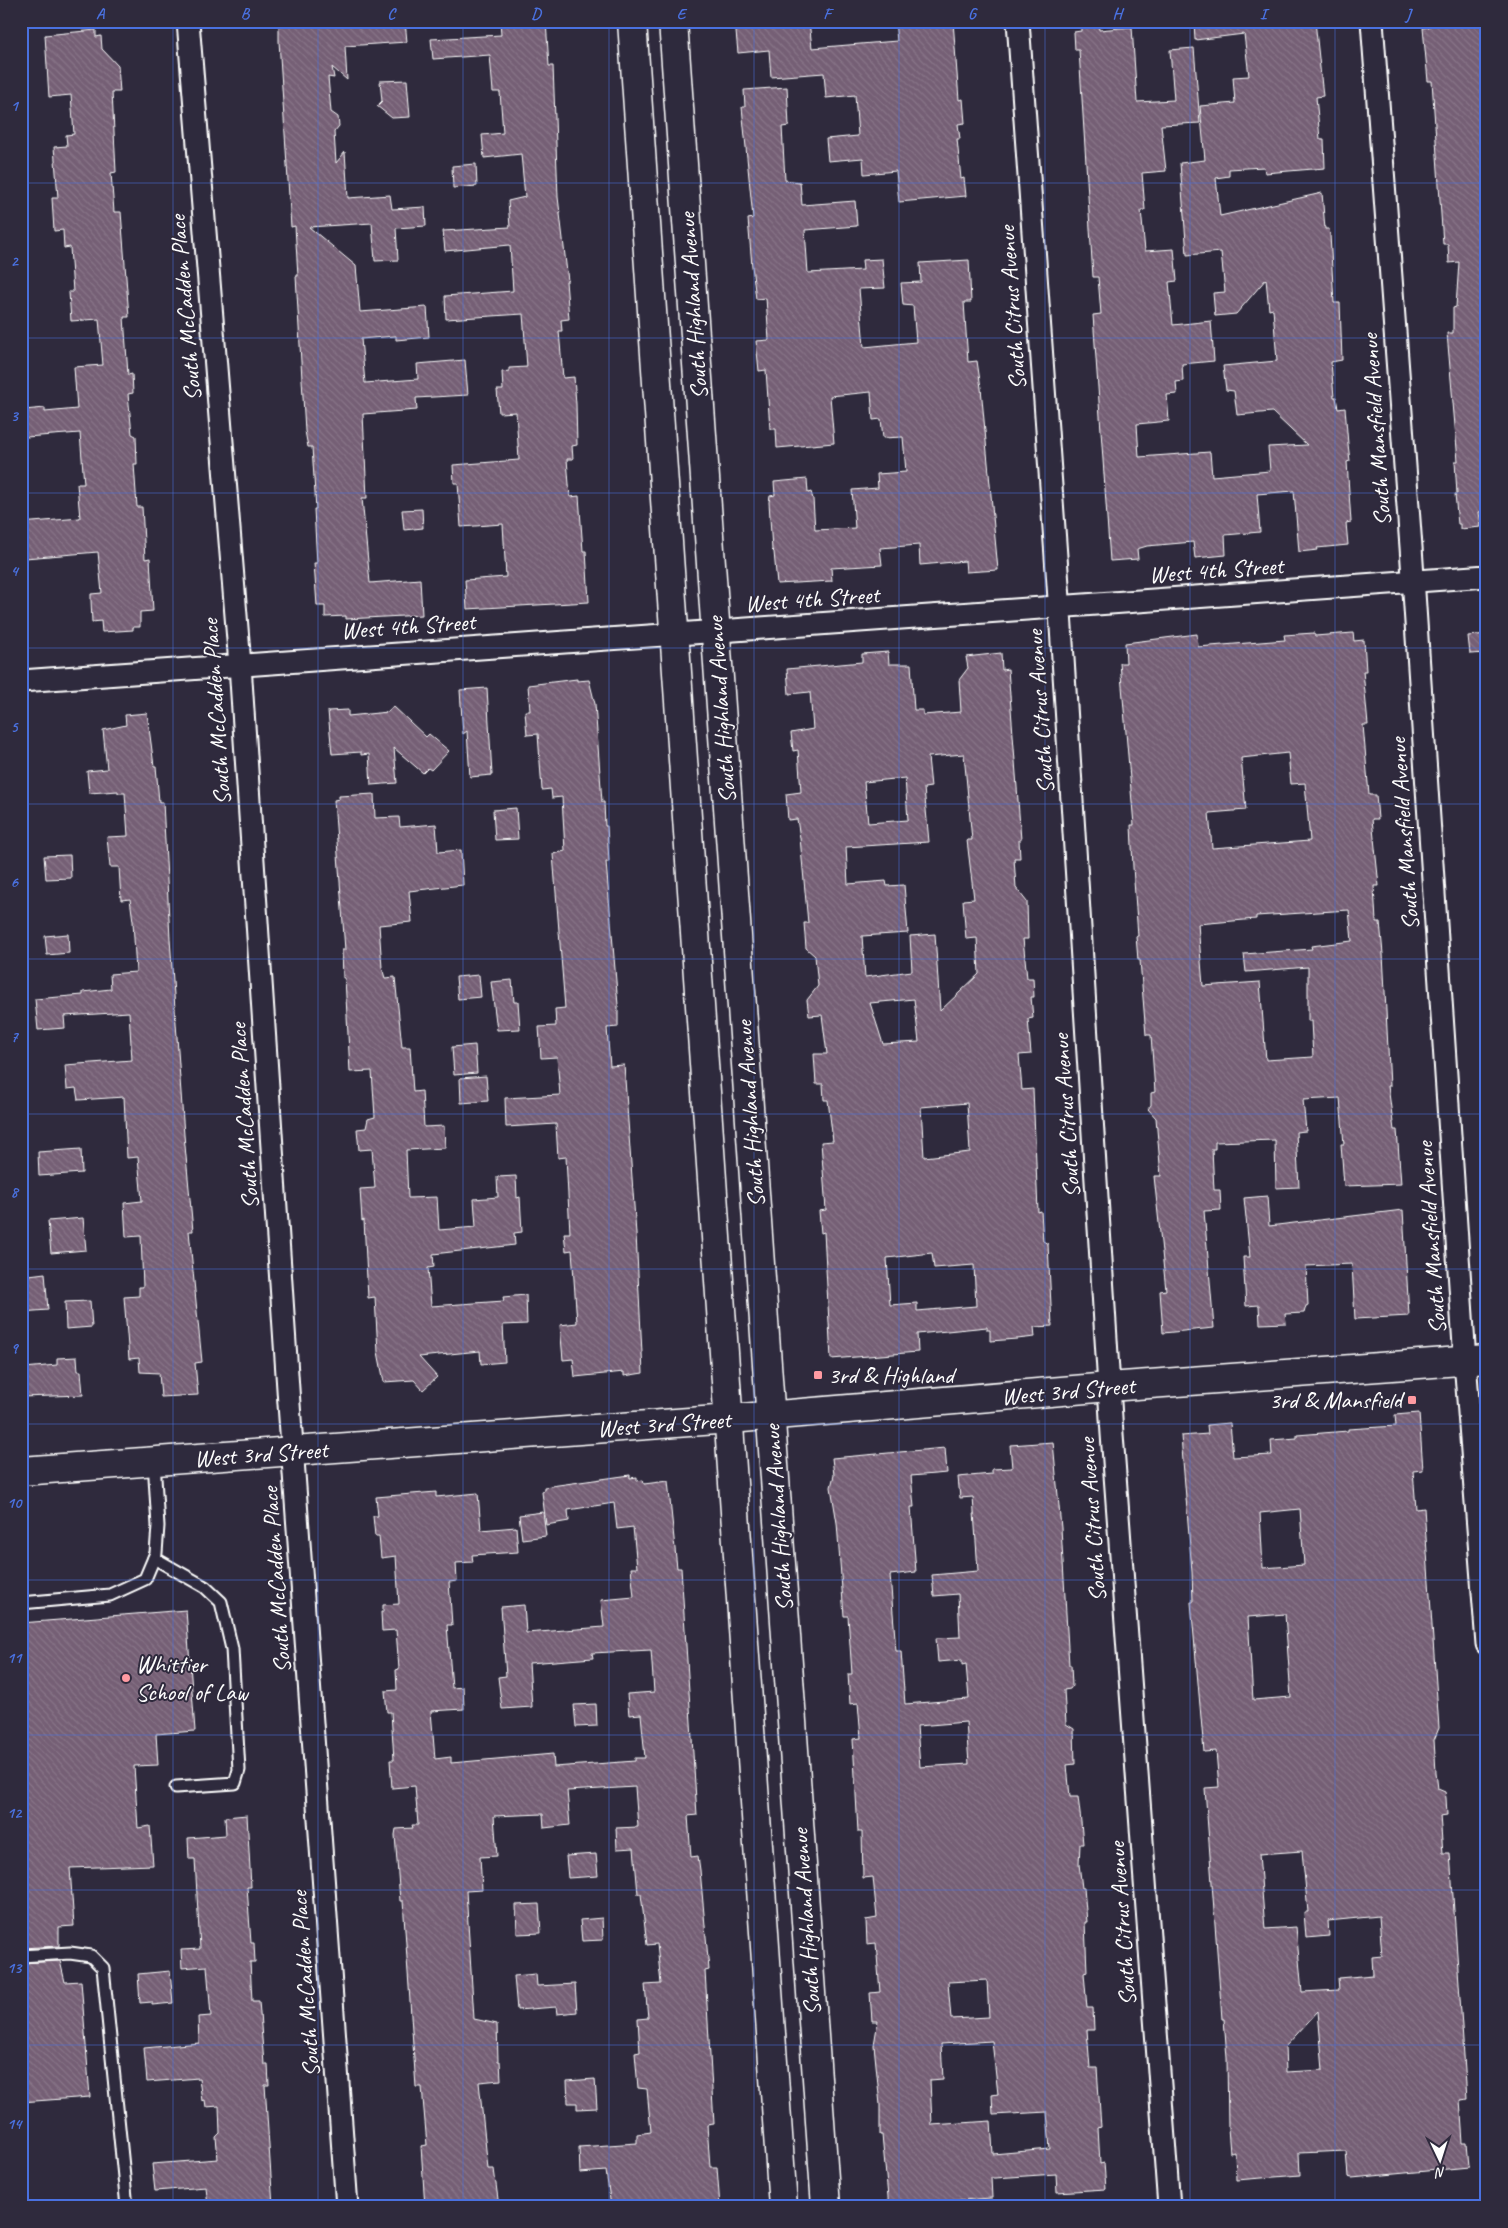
<svg xmlns="http://www.w3.org/2000/svg" width="1508" height="2228" viewBox="0 0 1508 2228" font-family="Caveat,sans-serif">
	<style>
		.building { fill: url(#building-back-hatch); stroke: #fff; fill-rule: evenodd }
		.lines { fill: none; stroke-linecap: round; stroke-linejoin: round }
		.service-casing { stroke: #fff; stroke-width: 15 }
		.minor-casing { stroke: #fff; stroke-width: 25 }
		.secondary-casing { stroke: #fff; stroke-width: 31 }
		.service { stroke: #2f2a3d; stroke-width: 11 }
		.minor { stroke: #2f2a3d; stroke-width: 21 }
		.secondary { stroke: #2f2a3d; stroke-width: 28 }
		.grid { fill: none; stroke: #4a71e0; stroke-width: 1; stroke-opacity: 0.55 }
		.poi-dot { fill: #ff9aa2; stroke: #2f2a3d; stroke-width: 2 }
		.labels { text-anchor: middle; stroke-width: 4; stroke-linejoin: round; paint-order: stroke }
		.street-label { font-size: 24px; fill: #fff; stroke: #2f2a3d }
		.poi-label { font-size: 24px; fill: #fff; stroke: #2f2a3d; text-anchor: start }
		.neatline { fill: none; stroke: #4a71e0; stroke-width: 2 }
		.grid-label { font-size: 16px; text-anchor: middle; font-weight: bold; fill: #4a71e0 }
	</style>
	<defs>
		<pattern id="building-back-hatch" width="6" height="6" patternUnits="userSpaceOnUse" patternTransform="scale(1.25)"><rect width="6" height="6" fill="#745e74"/><path d="M-1 5l2 2M0 0l6 6M5-1l2 2" fill="none" stroke="#897689"/></pattern>
	</defs>
	<rect width="100%" height="100%" fill="#2f2a3d"/>
	<filter id="ink" filterUnits="userSpaceOnUse"><feTurbulence type="fractalNoise" baseFrequency=".02" numOctaves="2"/><feDisplacementMap in="SourceGraphic" scale="10" xChannelSelector="R" yChannelSelector="G"/><feConvolveMatrix kernelMatrix="1 2 1 2 8 2 1 2 1" color-interpolation-filters="sRGB"/></filter>
	<g filter="url(#ink)">
		<g class="building">
			<path d="M293,21H405L407,42L345,46L347,80L332,67L334,78L328,77L331,112L338,117L339,126L334,132L336,163L345,152L348,198L390,195L392,209L425,207L426,226L396,228L398,260L375,261L372,223L309,227L356,266L360,312L427,307L429,337L396,340V336L361,339L365,383L418,379L417,364L465,360L468,395L416,398L417,410L363,414L367,498H362L370,583L420,579L422,615L346,619V616L325,617V606H317L314,563H317L314,509H316L312,447H308L305,431L296,276H298L295,226L291,227L279,41V23Z"/>
			<path d="M500,21H546L549,66H553L558,197L568,281H566L569,319L561,320L562,331H559L563,378L574,377L576,404L577,445L572,446L573,459H567L570,497L579,496L583,551H586L589,602L467,609L465,580L506,577L503,524L461,527L458,483H454L453,465L519,460L516,412L499,413L497,390H503L502,372L509,371V368L527,367L523,314L446,319L445,296L513,291L510,245L445,251L443,231L510,227L508,201L525,197L521,154L484,158L482,135L503,133L500,92H493L490,55L433,59L431,39L501,35Z"/>
			<path d="M735,21H809L812,48L897,41L895,21H953L959,100L963,99L965,123L958,124L960,139H957L961,179L964,178L966,196L899,202L896,171L864,174L863,158L828,161L826,139L858,136L855,95L826,98L824,73L771,77L769,50L738,53Z"/>
			<path d="M1081,21H1098L1099,30L1132,27L1137,102L1174,100L1170,50L1194,48L1200,123L1161,125L1166,171L1142,173L1145,210H1141L1145,251L1174,249L1177,281L1169,282L1173,325L1211,321L1214,361L1182,364L1183,381L1176,382L1177,394L1167,395L1169,421L1137,424L1139,457L1210,452L1212,476L1270,471L1268,447L1307,445L1272,412L1237,415L1234,391L1226,390L1223,366L1277,361L1273,309L1269,310L1266,279L1236,314L1215,316L1213,293L1225,292L1221,252L1187,255L1180,163L1205,160L1200,106L1235,103L1233,77L1249,76L1244,34L1195,40L1194,21H1248V24L1315,21L1323,96L1316,97L1320,139H1324L1325,168L1265,173L1264,167L1229,169V176L1216,178L1220,216L1322,193L1325,229H1329L1330,235L1334,303H1340L1342,360L1331,362L1334,397H1336L1338,409L1345,408L1348,444L1350,461L1347,462L1351,522L1346,523L1348,545L1317,548L1318,550L1299,552L1294,491L1257,494L1260,532L1225,535L1226,555L1195,558L1193,542L1147,546L1137,549L1138,559L1110,561L1093,315L1101,314L1098,277H1093L1079,50H1075L1074,32L1081,31Z"/>
			<path d="M1429,21H1487V40L1483,41L1487,101V511L1479,512L1481,527L1460,529V524H1458L1455,494H1457L1455,461H1458L1447,333H1453V308L1456,307L1459,262L1449,263L1448,244H1443L1432,81H1428L1423,28L1429,27Z"/>
			<path d="M96,30V37L101,36L102,49L118,66L120,92H112L116,172L111,173L114,212H121L129,317H124L128,375L132,374L133,393L128,394L132,434L136,436L137,464H134L137,507H142L145,559L150,558L153,611L140,612V627H133V630L102,632L101,621L92,622L91,600V594L102,593L98,552L25,558L24,554L21,553V523L80,518L77,484H84L80,433L26,437L24,410L45,408V412L77,409L74,367L103,365L99,319L71,321L69,292H73L70,247L64,248L63,230L54,231L52,198H58L54,147L67,146L66,135L74,134L71,95L49,97L45,35Z"/>
			<path d="M407,80L410,117L392,118L377,106L382,101L380,81Z"/>
			<path d="M787,87L789,126L782,127L785,180L800,182L802,205L855,201L857,226L805,230L808,273L863,270L862,260L882,259L885,288L859,289L864,347L916,342L913,306L903,305L901,283L921,282L920,263L969,260L971,302H964L968,362L977,361L981,388L998,570L966,572L965,561L920,565L919,545L880,548L882,565L831,568L832,581L777,584L774,552L772,550L769,502L770,496L775,495L774,482L807,479L808,493L811,492L813,499L815,530L855,528L852,490L878,488L877,474L906,472L903,437L883,438L881,419L873,420L871,392L830,396L834,443L777,448L776,429H770L766,370L759,371L756,341L769,340L766,298L756,299L752,266L748,219L753,218L742,107H745L744,90Z"/>
			<path d="M476,164L477,186L453,188L452,166Z"/>
			<path d="M422,509L423,528L404,530L402,510Z"/>
			<path d="M1314,633L1315,636L1353,633L1354,641L1364,640L1366,671H1363L1368,725H1363L1369,795H1376L1378,819H1372L1379,886H1374L1376,922H1380L1383,954L1390,1086H1388L1394,1130H1397L1401,1184L1344,1186L1341,1144H1344L1340,1098L1303,1100L1306,1131L1296,1132L1299,1187L1276,1188L1275,1140L1215,1142V1149H1212L1214,1190H1220L1221,1210L1204,1211L1214,1328L1163,1333L1160,1291L1166,1290L1154,1176H1161L1156,1118L1148,1109L1151,1105V1093L1155,1092L1151,1035H1146L1140,960H1138L1136,936H1138L1133,867L1131,825H1134L1120,663H1126L1125,643L1197,634L1198,647L1285,640L1284,635ZM1288,753L1291,784L1305,783L1310,841L1212,848L1209,813L1246,810L1241,758ZM1349,910L1352,941L1311,946L1312,949L1244,954L1246,972L1308,967V1021H1311L1313,1057L1266,1060L1260,982L1203,986L1198,924L1256,919V916Z"/>
			<path d="M1487,634V653L1470,654L1468,636Z"/>
			<path d="M888,652L889,664H911L914,710H923V715L961,712L959,680L968,668L966,657L1001,653L1002,670L1008,669L1021,840H1019L1020,858H1014L1016,888L1027,902L1028,939H1023L1027,978H1033L1034,997H1031L1033,1018L1028,1019L1031,1054L1019,1055L1022,1090L1033,1089L1038,1212L1041,1211L1043,1241L1048,1244L1052,1326L1034,1327L1035,1337L1017,1339L990,1341V1330H987V1327L917,1334L918,1352L831,1359L824,1232L821,1233L819,1211L826,1210L821,1142L833,1141L828,1100H824L823,1084H816L814,1054H827L822,1015L809,1016L807,1000L818,986L815,956L806,948L804,923H808L800,838L797,819L788,820L786,794L801,792L798,750L793,751L791,733L813,729L810,692L789,694L787,669L862,662V654ZM964,754L972,840H967L974,899L963,900L966,939L977,938L979,974L940,1011L935,934L910,936L912,971L865,977L862,936L908,933L904,885L887,886L886,881L848,884L846,847L929,842L924,788L931,787L928,757ZM905,778L908,820L868,823L864,782ZM914,999L919,1042L883,1044L870,1003ZM967,1103L970,1152L924,1157L921,1107ZM932,1253L934,1268L974,1265L976,1306L917,1311V1303L890,1305L887,1258Z"/>
			<path d="M577,679V681L589,680L595,704L602,802H604L605,826H607L609,862H606L618,1005V1027L607,1028L610,1066L624,1065L636,1234L643,1373L624,1376V1372L575,1377L573,1359L563,1360L560,1325L577,1323L572,1250L566,1251L564,1233H570L566,1157L558,1158L556,1124L506,1127L505,1098L560,1095L557,1057L541,1058L539,1027L556,1026L555,1009L565,1008L553,854L565,851L562,797L552,798L551,789L542,790L538,734L527,735L525,711H530L528,685Z"/>
			<path d="M487,688L492,775L470,777L467,731L463,734L460,690Z"/>
			<path d="M393,706L426,737L429,734L449,751L431,770L428,768L423,773L394,748L397,783L371,785L369,754L361,755V752L332,754L328,711L348,710V716L388,712Z"/>
			<path d="M147,713L154,766H156L159,802H163L170,939L184,1135L193,1231H189L202,1362L195,1363L198,1395L161,1397L159,1373L140,1372L139,1358L129,1359L124,1297L139,1296V1287H143L141,1236L126,1237L124,1203L142,1201L138,1157L127,1158L124,1097L78,1100L76,1088L67,1089L65,1065L132,1060L129,1012L64,1016L65,1028L38,1030L35,999L83,995V992L111,989L110,974L136,972L133,921L130,899L121,900L119,867H110L107,837L128,836L125,793H118V791L89,793L87,771L107,769L103,730L126,725L125,715Z"/>
			<path d="M374,794L375,818L399,817L400,827L436,824L438,852L461,850L463,885L409,891L412,922L379,925L382,968L385,978L395,977L402,1047H410L413,1092L422,1091L424,1127L444,1126L445,1148L406,1150L408,1198L437,1197L439,1230L476,1227L474,1199L498,1197L497,1177L516,1176L517,1198L520,1197L522,1232L514,1233L515,1245L433,1254L434,1267L428,1268L431,1306L504,1301L503,1297L526,1295L527,1324L503,1325L505,1362L481,1364L480,1351L419,1357L437,1377L423,1390L414,1380L384,1382L378,1352L375,1297L368,1298L364,1220L362,1221L360,1189L375,1188L372,1149L359,1150L357,1129L366,1128L368,1119L375,1117L372,1071L350,1072L345,978H343L342,950H345L334,800L339,799V796Z"/>
			<path d="M516,808L518,839L495,840L493,810Z"/>
			<path d="M70,855L71,878L46,879L44,856Z"/>
			<path d="M68,934L69,953L47,955L45,936Z"/>
			<path d="M479,975L481,997L458,999L456,977Z"/>
			<path d="M512,980L514,1002H518L520,1029L497,1030L491,982Z"/>
			<path d="M475,1045L477,1073L454,1075L452,1047Z"/>
			<path d="M486,1076L488,1101L461,1103L460,1078Z"/>
			<path d="M81,1149L82,1173L39,1176L38,1152Z"/>
			<path d="M1267,1196L1269,1226L1403,1210L1409,1316L1355,1319L1352,1264L1306,1266L1308,1305L1306,1306L1304,1313L1285,1314L1286,1323L1260,1324L1259,1305L1246,1306L1243,1257H1250L1244,1198Z"/>
			<path d="M83,1218L86,1250L51,1253L48,1221Z"/>
			<path d="M45,1273L48,1310L21,1312V1276Z"/>
			<path d="M90,1301L92,1327L66,1329L65,1302Z"/>
			<path d="M77,1357L78,1371H81L83,1395L21,1397V1373H25L24,1368L57,1365V1358Z"/>
			<path d="M1419,1413L1423,1470L1413,1471L1416,1509L1424,1508L1439,1728L1434,1740L1436,1772L1438,1789L1445,1792L1446,1798L1447,1815L1440,1816L1443,1853H1450L1467,2099L1460,2100L1463,2143H1467L1469,2167L1352,2178L1348,2177L1346,2151L1299,2153L1300,2175L1236,2180L1235,2152L1230,2153L1228,2128L1227,2058L1224,2019H1222L1205,1788L1219,1787L1216,1751L1204,1752L1191,1602H1193L1192,1572L1181,1436L1208,1434L1207,1425L1230,1423L1233,1457L1272,1455L1271,1440L1297,1438V1435L1348,1431V1429L1396,1426L1395,1415ZM1300,1509L1304,1565L1263,1568L1260,1513ZM1285,1614L1291,1697L1253,1700L1248,1617ZM1302,1851L1308,1912H1304L1306,1938L1329,1936L1328,1921L1379,1916L1382,1956L1372,1957L1373,1975L1338,1978L1339,1990L1302,1992L1296,1927L1265,1929L1259,1854ZM1318,2011L1323,2070L1286,2072L1285,2047Z"/>
			<path d="M1053,1442L1061,1528L1069,1665H1071L1072,1686L1070,1689L1064,1690L1066,1724L1074,1729L1075,1764L1067,1765L1070,1797H1078L1081,1822L1083,1844H1080L1079,1864L1082,1888H1084L1087,1922H1085L1087,1972L1084,1973L1087,2008H1093L1094,2030H1087L1090,2068H1097L1101,2127L1098,2128L1100,2164L1104,2163L1106,2189L1057,2192L1056,2174L995,2178H991L992,2198L930,2202L931,2205L889,2207L882,2135H880V2105L874,2045L878,2021H872L870,1993L880,1992L876,1943L867,1944L866,1920L877,1918L873,1877L863,1878L862,1832H858L853,1739L861,1738L858,1703L850,1704L848,1674H852L848,1616H844L837,1523L831,1487L834,1475L832,1458L945,1448L947,1473L911,1476L914,1507H911L916,1572L890,1575L896,1651H901L905,1704L969,1699L966,1664L962,1665V1660L938,1662L936,1638L960,1637L958,1594L934,1596L932,1575L978,1571L973,1497L960,1498L958,1477L992,1474V1469L1012,1468L1010,1445ZM966,1722L969,1764L920,1767L917,1726ZM987,1980L989,2017L951,2019L948,1982ZM992,2041L998,2094L992,2095L993,2115L1047,2112L1050,2149L993,2154L991,2121L932,2125L930,2080L943,2079L941,2044Z"/>
			<path d="M630,1475V1478L637,1477V1481L643,1480L644,1484L668,1481L677,1568H681L697,1815L688,1816L691,1857L698,1856L700,1870L709,1970L705,1971L714,2124L707,2125L710,2167H717L720,2207H611L606,2171L580,2173L579,2147L637,2143V2134L651,2132L647,2089L638,2088L635,2053L640,2052L638,2019L648,2018L645,1985L661,1984L657,1944L647,1945L641,1894H638L634,1848L617,1849L616,1828L638,1827L635,1787L567,1791L570,1825L544,1828L543,1814L494,1816L497,1856L480,1857L482,1890L466,1891L474,2019L497,2024L498,2061H500L501,2080L479,2082L488,2169H494L499,2207H425L421,2146L427,2145L422,2087H416L403,1901H400L395,1835L396,1829L413,1828L412,1825H418L415,1786L392,1788L390,1760H394L391,1712H387L385,1691L397,1690L396,1670L399,1669L396,1630L382,1631L381,1612H383V1605L399,1604L396,1556L381,1558L379,1536H375L373,1516H378L376,1497L436,1492V1497L478,1493L481,1530L516,1527L518,1552L472,1555L473,1562L456,1563L457,1581L449,1582L452,1625H447L452,1688L463,1687L464,1709L431,1711L435,1759L451,1757V1763L553,1754L554,1767L635,1761V1758H645L641,1714L629,1715L627,1694L654,1692L651,1650L592,1653L593,1658L529,1663L532,1707L502,1709L498,1677L506,1676L501,1607L524,1605L526,1633L604,1627L601,1600L634,1597L631,1568H637L633,1527L617,1529L614,1503L568,1510L569,1521L546,1525L542,1492L544,1491V1487Z"/>
			<path d="M543,1512L546,1536L522,1539L519,1515Z"/>
			<path d="M186,1610L195,1731L156,1734L158,1765L134,1766L138,1828L150,1826L153,1865L70,1868L74,1926L59,1927V1946L21,1948V1623Z"/>
			<path d="M596,1704L597,1726L576,1727L574,1705Z"/>
			<path d="M247,1815L251,1887H247L251,1943H254L255,1962H250L252,2001H259L264,2064H268L269,2085H265L273,2207H208L206,2187L155,2191L152,2164L218,2159L216,2137L220,2133L219,2106L206,2107L205,2100L202,2101L199,2078L147,2082L144,2048L199,2043L198,2017L211,2016L207,1966L182,1968L181,1950L200,1949L195,1859H189L188,1838L226,1835L225,1817Z"/>
			<path d="M596,1854L598,1876L568,1878L566,1856Z"/>
			<path d="M539,1904L541,1933L517,1934L516,1905Z"/>
			<path d="M602,1918L603,1940L582,1941L580,1920Z"/>
			<path d="M60,1961L65,1982L81,1981L90,2097L21,2102V1963Z"/>
			<path d="M170,1971L173,2003L152,2005V2002L140,2003L138,1974Z"/>
			<path d="M536,1974L537,1986L575,1984L577,2012L557,2014L556,2007L517,2010L514,1976Z"/>
			<path d="M595,2079L597,2108L577,2109V2103H568L567,2081Z"/>
		</g>
		<g class="lines">
			<defs>
				<g id="service">
					<path d="M154,1558L205,1587L221,1602L232,1649L239,1770L235,1783L176,1787"/>
					<path d="M21,1603L110,1595L145,1579L156,1553L158,1526L154,1461"/>
					<path d="M21,1956L70,1953L91,1956L103,1968L127,2207"/>
				</g>
				<g id="minor">
					<path d="M188,21L240,665L289,1404L347,2207"/>
					<path d="M1018,21L1061,627L1112,1434L1169,2207"/>
					<path d="M1372,21L1411,547L1465,1361L1487,1644"/>
					<path d="M21,681L1487,576"/>
				</g>
				<g id="secondary">
					<path d="M632,21L783,2207"/>
					<path d="M673,21L826,2207"/>
					<path d="M21,1471L730,1419L1109,1387L1487,1359"/>
				</g>
			</defs>
			<use href="#service" class="service-casing"/>
			<use href="#minor" class="minor-casing"/>
			<use href="#secondary" class="secondary-casing"/>
			<use href="#service" class="service"/>
			<use href="#minor" class="minor"/>
			<use href="#secondary" class="secondary"/>
		</g>
	</g>
	<path class="grid" d="M173,21V2207M318,21V2207M463,21V2207M609,21V2207M754,21V2207M899,21V2207M1045,21V2207M1190,21V2207M1335,21V2207M21,183H1487M21,338H1487M21,493H1487M21,648H1487M21,804H1487M21,959H1487M21,1114H1487M21,1269H1487M21,1424H1487M21,1580H1487M21,1735H1487M21,1890H1487M21,2045H1487"/>
	<g class="poi-dot">
		<rect x="813" y="1370" width="10" height="10" rx="2.5"/>
		<rect x="1407" y="1395" width="10" height="10" rx="2.5"/>
		<circle cx="126" cy="1678" r="5"/>
	</g>
	<g class="labels">
		<g class="street-label">
			<text transform="translate(693 306) rotate(-94)" y="8">South Highland Avenue</text>
			<text transform="translate(185 308) rotate(-95)" y="8">South McCadden Place</text>
			<text transform="translate(1012 308) rotate(-94)" y="8">South Citrus Avenue</text>
			<text transform="translate(1376 430) rotate(-94)" y="8">South Mansfield Avenue</text>
			<text transform="translate(1216 570) rotate(-4)" y="8">West 4th Street</text>
			<text transform="translate(812 599) rotate(-4)" y="8">West 4th Street</text>
			<text transform="translate(408 626) rotate(-4)" y="8">West 4th Street</text>
			<text transform="translate(721 710) rotate(-94)" y="8">South Highland Avenue</text>
			<text transform="translate(216 712) rotate(-94)" y="8">South McCadden Place</text>
			<text transform="translate(1040 712) rotate(-94)" y="8">South Citrus Avenue</text>
			<text transform="translate(1404 834) rotate(-94)" y="8">South Mansfield Avenue</text>
			<text transform="translate(750 1114) rotate(-94)" y="8">South Highland Avenue</text>
			<text transform="translate(244 1116) rotate(-94)" y="8">South McCadden Place</text>
			<text transform="translate(1066 1116) rotate(-94)" y="8">South Citrus Avenue</text>
			<text transform="translate(1431 1238) rotate(-94)" y="8">South Mansfield Avenue</text>
			<text transform="translate(1068 1391) rotate(-5)" y="8">West 3rd Street</text>
			<text transform="translate(664 1424) rotate(-4)" y="8">West 3rd Street</text>
			<text transform="translate(261 1454) rotate(-4)" y="8">West 3rd Street</text>
			<text transform="translate(778 1518) rotate(-94)" y="8">South Highland Avenue</text>
			<text transform="translate(1092 1520) rotate(-94)" y="8">South Citrus Avenue</text>
			<text transform="translate(276 1580) rotate(-94)" y="8">South McCadden Place</text>
			<text transform="translate(806 1922) rotate(-94)" y="8">South Highland Avenue</text>
			<text transform="translate(1122 1924) rotate(-94)" y="8">South Citrus Avenue</text>
			<text transform="translate(305 1984) rotate(-94)" y="8">South McCadden Place</text>
		</g>
		<g class="poi-label">
			<text x="828" y="1383">3rd &amp; Highland</text>
			<text x="1402" y="1408" text-anchor="end">3rd &amp; Mansfield</text>
			<text x="136" y="1672">Whittier<tspan x="136" dy="28">School of Law</tspan></text>
		</g>
	</g>
	<rect width="1508" height="2228" fill="none" stroke="#2f2a3d" stroke-width="55"/>
	<g transform="translate(1440 2160) rotate(176)" stroke="#2f2a3d" stroke-width="4" paint-order="stroke">
	<path d="M0-4L9 19L0 12L-9 19Z" fill="#ffffff"/>
	<text y="-8" font-size="14" font-weight="bold" text-anchor="middle" fill="#ffffff">N</text>
	</g>
	<rect x="28" y="28" width="1452" height="2172" class="neatline"/>
	<g class="grid-label">
		<text x="100" y="19">A</text>
		<text x="245" y="19">B</text>
		<text x="391" y="19">C</text>
		<text x="536" y="19">D</text>
		<text x="681" y="19">E</text>
		<text x="827" y="19">F</text>
		<text x="972" y="19">G</text>
		<text x="1117" y="19">H</text>
		<text x="1263" y="19">I</text>
		<text x="1408" y="19">J</text>
		<text x="14" y="111">1</text>
		<text x="14" y="266">2</text>
		<text x="14" y="421">3</text>
		<text x="14" y="576">4</text>
		<text x="14" y="732">5</text>
		<text x="14" y="887">6</text>
		<text x="14" y="1042">7</text>
		<text x="14" y="1197">8</text>
		<text x="14" y="1353">9</text>
		<text x="14" y="1508">10</text>
		<text x="14" y="1663">11</text>
		<text x="14" y="1818">12</text>
		<text x="14" y="1973">13</text>
		<text x="14" y="2129">14</text>
	</g>
</svg>
